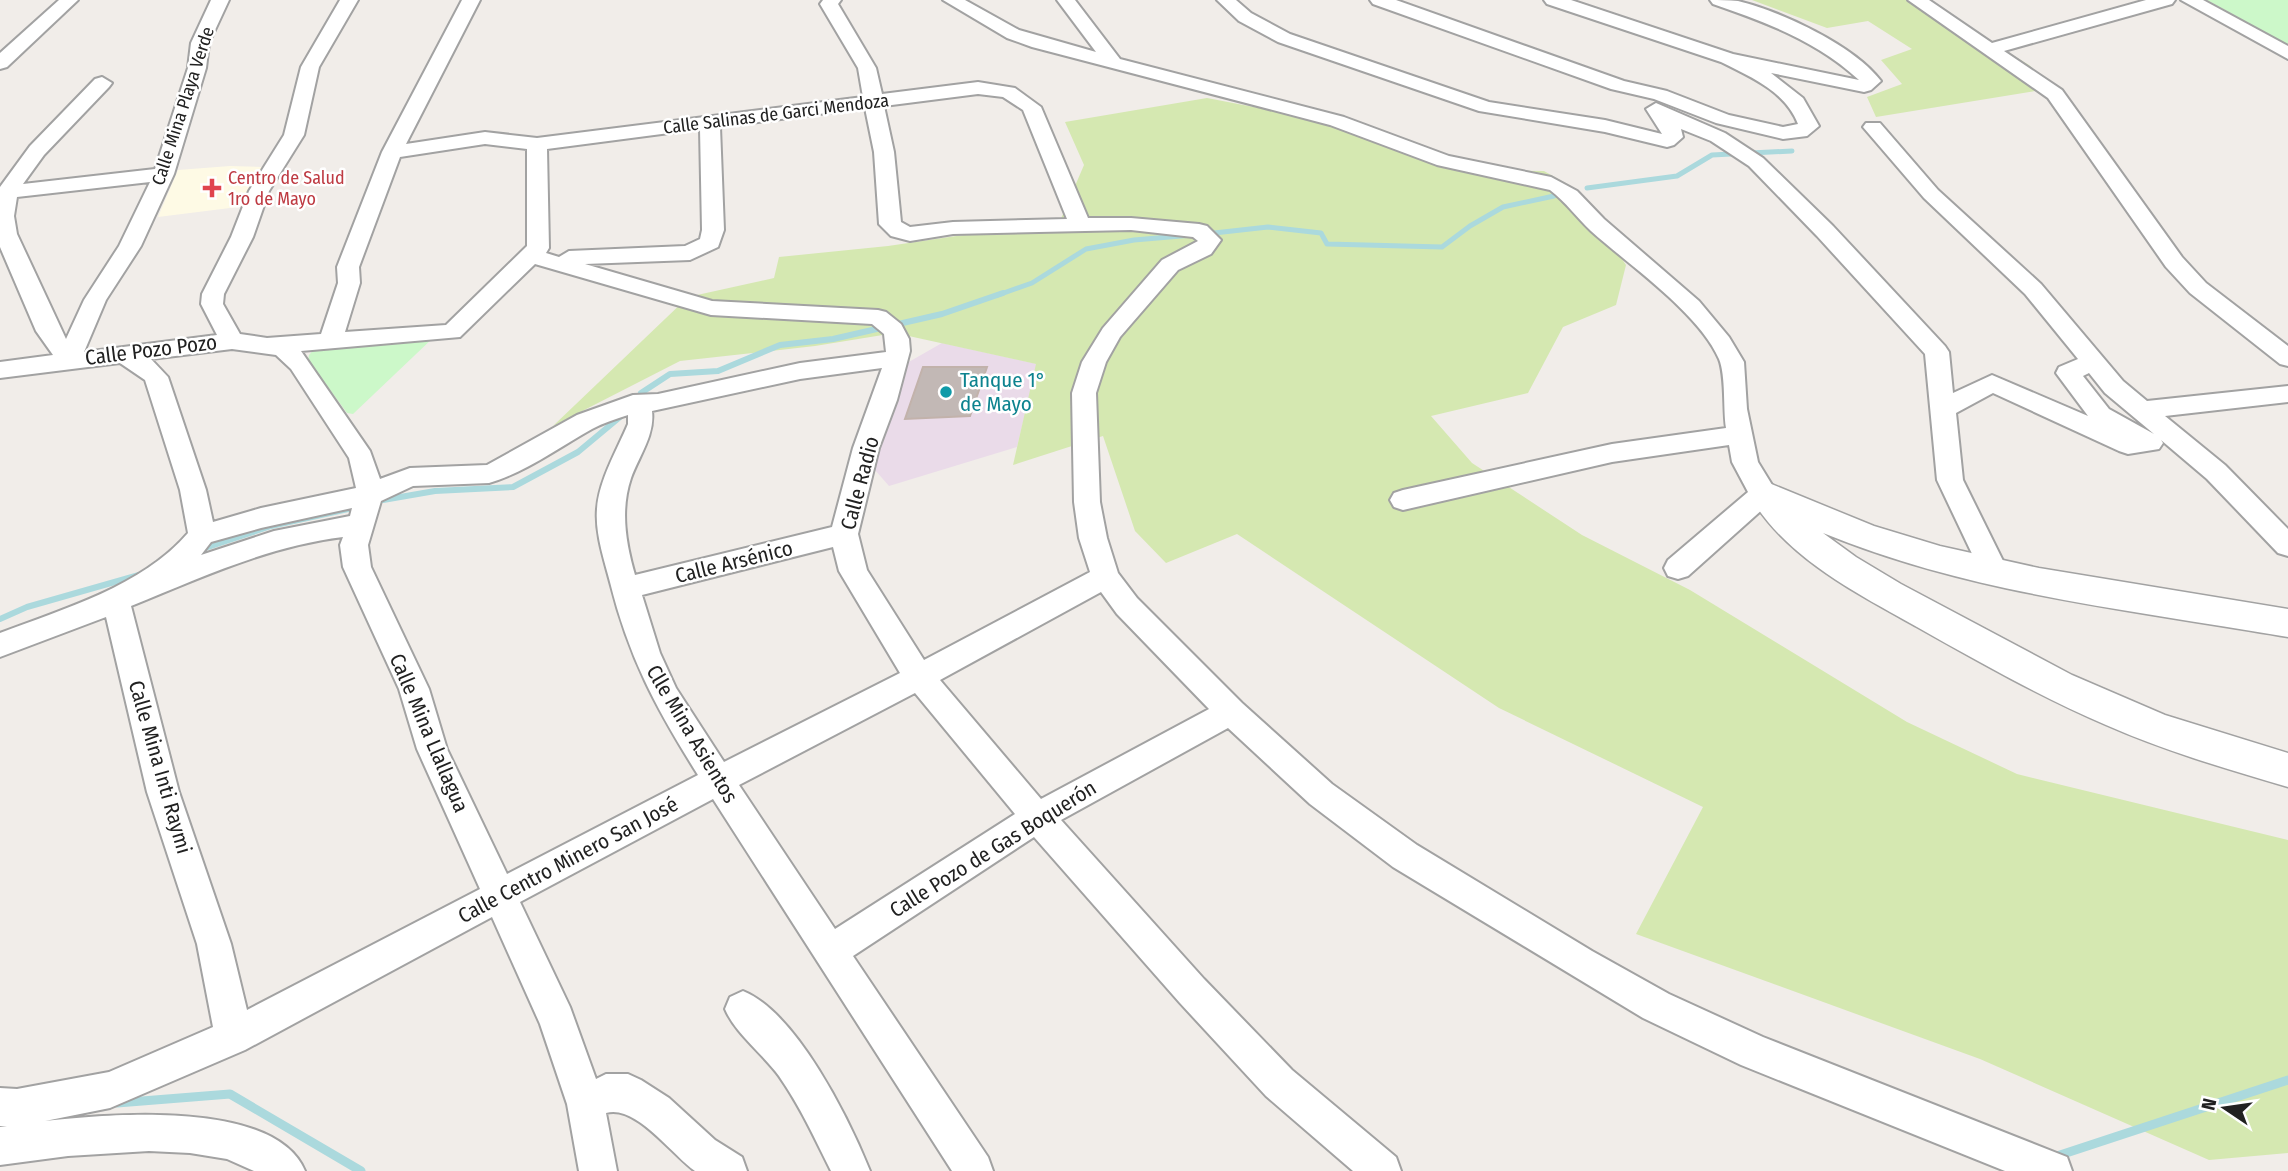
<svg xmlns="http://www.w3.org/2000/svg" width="2288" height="1171" viewBox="0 0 2288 1171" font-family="'Fira Sans Condensed',sans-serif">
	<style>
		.industrial { fill: #eadbe9 }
		.education { fill: #fefae5 }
		.grass { fill: #d5e8b1 }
		.park { fill: #ccf8c9 }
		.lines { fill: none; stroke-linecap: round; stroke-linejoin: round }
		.stream-far2 { stroke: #abd9dd; stroke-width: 5 }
		.stream-far1 { stroke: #abd9dd; stroke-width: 6 }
		.stream { stroke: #abd9dd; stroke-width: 9 }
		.building { fill: #c2b8b5; stroke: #c2b2ab; stroke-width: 2 }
		.minor-casing { stroke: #a2a2a2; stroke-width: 4 }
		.tertiary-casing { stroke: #a2a2a2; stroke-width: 3 }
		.minor { fill: #fff; fill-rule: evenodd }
		.tertiary { fill: #fff; fill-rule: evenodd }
		.health-dot { fill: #e0444e; stroke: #fff; stroke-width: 2.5 }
		.culture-dot { fill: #0f9aa8; stroke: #fff; stroke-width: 2.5 }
		.labels { text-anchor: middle; stroke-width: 5; stroke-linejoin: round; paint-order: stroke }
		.far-street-label { font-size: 18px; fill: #212121; stroke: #fff }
		.far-health-label { font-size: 18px; fill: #be3a42; stroke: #fff; text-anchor: start }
		.street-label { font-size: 21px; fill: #212121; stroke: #fff }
		.culture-label { font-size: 21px; fill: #0d838f; stroke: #fff; text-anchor: start }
	</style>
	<rect width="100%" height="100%" fill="#f1ede9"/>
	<path class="industrial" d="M942,343L1037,364L1017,447L889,486L875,470L879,443L907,363Z"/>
	<path class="education" d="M230,166L262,167L246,206L158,217L178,170Z"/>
	<g class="grass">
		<path d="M1752,0H1922L2029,65L2054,88L1876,117L1867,97L1902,84L1881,60L1912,49L1868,21L1827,28Z"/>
		<path d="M1207,98L1296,115L1400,144L1470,170L1544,171L1574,188L1626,265L1616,305L1563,327L1528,393L1431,416L1472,463L1582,535L1690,590L1907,722L2017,774L2288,840V1153L2209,1160L1980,1059L1636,934L1703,807L1499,708L1237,534L1166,563L1135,531L1103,436L1013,465L1036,364L895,333L815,346L680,361L553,426L688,297L774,278L779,257L888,246L1060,221L1084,165L1065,122Z"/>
	</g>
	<g class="park">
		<path d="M2207,0H2288V45Z"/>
		<path d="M435,336L353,414L347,413L308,360L309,355L318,345Z"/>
	</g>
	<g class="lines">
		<g class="stream-far2">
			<path d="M1587,188L1677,176L1712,155L1792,151"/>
			<path d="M1205,234L1268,227L1321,233L1327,244L1442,247L1470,226L1503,207L1554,196"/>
			<path d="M998,295L1032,283L1086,249L1134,240L1193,235"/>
		</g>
		<g class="stream-far1">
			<path d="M641,393L670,374L718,371L780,345L833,339L942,314L1003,293"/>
			<path d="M383,500L435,491L513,487L578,452L626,412"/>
			<path d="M199,550L271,526L357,507"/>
			<path d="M0,619L27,607L139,575"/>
		</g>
		<g class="stream">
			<path d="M117,1103L230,1094L361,1171"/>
			<path d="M2054,1157L2288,1080"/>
		</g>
	</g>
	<path class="building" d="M923,367H987L970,416L905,419Z"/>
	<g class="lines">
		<defs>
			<g id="minor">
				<path d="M59,0H78L7,67L0,69V53Z"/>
				<path d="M211,0H229L209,43L206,68L174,174L141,246L106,300L84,352L217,335L201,304L202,294L231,237L249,191L284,135L301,67L340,0H358L319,67L304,135L269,191L253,237L224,294L223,304L240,334L267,338L321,334L338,283L337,267L382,152L462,0H480L406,144L485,132L537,138L863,97L858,68L820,4L823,0H841L838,4L876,68L882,94L978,82L1015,88L1041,107L1088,218H1131L1199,224L1207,226L1221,240L1211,254L1178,270L1120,337L1106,362L1096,393L1100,502L1107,538L1118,573L1137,598L1242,703L1332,784L1417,845L1592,951L1669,994L1763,1037L2067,1157L2072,1171H2005L1741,1065L1643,1018L1393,867L1310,804L1228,728L1061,820L1204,979L1292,1070L1396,1157L1401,1171H1353L1266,1096L1180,1003L1034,837L853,956L988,1157L993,1171H952L713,799L520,902L570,1007L596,1079L606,1074H628L641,1080L669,1098L715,1140L742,1157L747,1171H695C672,1155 636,1104 606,1113L617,1171H579L567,1104L540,1024L492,917L245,1050L110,1108L45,1121C108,1114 275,1099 305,1171H254L227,1159L190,1153L149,1151L68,1156L0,1165V1127L7,1126H0V1088L17,1089L109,1072L213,1027L197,944L147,792L106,617L0,657V633C63,609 143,586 188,533L180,490L145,380L120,363L0,378V362L53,355L36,331L0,247V187L30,146L95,79L102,77L112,83L109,87L44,155L23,184L155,169L188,68L191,43ZM978,94L1003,97L1023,110L1067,219L953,222L910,227L901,222L894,152L884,106ZM865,108L874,152L879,224L891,236L910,241L953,234L1131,230L1193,237L1198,241L1162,260L1103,328L1082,362L1072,393L1074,502L1079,538L1090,572L924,660L867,570L858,534L879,448L897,400L910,351L909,339L901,324L886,312L878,310L712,301L585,264L690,260L718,247L724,230L720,127ZM700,129L702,230L700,239L685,246L569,251L559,257L546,253L549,248L547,149ZM485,144L527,149V246L446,325L345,332L360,283L359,267L400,157ZM150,182L119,246L84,300L66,339L17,234L14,216L17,197ZM535,264L711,315L872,324L884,334L886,352L800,363L658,394L633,395L577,415L487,465L410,468L380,479L370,451L301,351L460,337ZM232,349L276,355L291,369L349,458L356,488L261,508L213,522L206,490L168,377L151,359ZM882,368L853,448L832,527L635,575C626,544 620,510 631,478C639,456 655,435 652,411L800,379ZM628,415V424C617,450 599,480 597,509C595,533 604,559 610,582C629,658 656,708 698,775L507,874L447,749L429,689L371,567L368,545L381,501L413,486L489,483C526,472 558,448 592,429C603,423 616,419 628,415ZM352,508L350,516L274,531L201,555L211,542L261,528ZM343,537L340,545L343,567L399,689L417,749L480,889L247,1010L231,944L179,792L131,606C200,578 269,546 343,537ZM833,547L839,571L900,673L724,762L676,688L660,653L642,595ZM1101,592L1117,614L1209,709L1041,799L940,680ZM915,693L1015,814L835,929L739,785Z"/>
				<path d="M943,0H965L1019,30L1096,52L1057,0H1075L1120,59L1344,117L1449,156L1551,177L1577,191L1604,219L1699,301L1729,337L1744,362L1747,409L1758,462L1777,493L1773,500L1688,576L1678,579L1668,576L1664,568L1668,560L1748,492L1732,462L1729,445L1612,462L1403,510L1394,507L1390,500L1394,493L1403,490L1612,444L1726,428C1723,409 1726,376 1719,359C1699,313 1629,265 1591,231C1577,218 1566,202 1550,190L1437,165L1330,125L1032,47L1007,38Z"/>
				<path d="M1217,0H1236L1251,13L1290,34L1489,102L1605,120L1662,134L1646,109L1656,103L1725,133L1763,158L1833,226L1945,346L1949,352L1953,393L1992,375L2088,416L2056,373L2059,367L2078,359L2025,294L1924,198L1863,127L1866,123H1880L1938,190L2041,284L2123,381L2147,401L2288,386V402L2165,416L2225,465L2288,529V556L2278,553L2207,479L2161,440L2163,443L2159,449L2128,454L2119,451L1993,393L1956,413L1963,480L2008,571L2004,579L1994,582L1984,579L1937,480L1925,354L1817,236L1749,166L1711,141L1681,129L1683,137L1674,145L1667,147L1605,132L1479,111L1278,42L1239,21ZM2089,373L2105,393L2154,434L2109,409L2083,376Z"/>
				<path d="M1370,0H1396L1624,81L1667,91L1729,115L1783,127L1798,124C1785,91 1751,77 1721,62L1547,4L1544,0H1571L1733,54L1859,80C1817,41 1765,22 1713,4L1710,0C1719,0 1729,0 1738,1C1780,11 1854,45 1881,81L1871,90L1864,92L1771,73L1803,98L1819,126L1807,136L1783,139L1716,123L1654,99L1611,89L1373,4Z"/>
				<path d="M1908,0H1929L1992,43L2146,0H2175L2172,4L2004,51L2062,90L2182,257L2206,283L2288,346V366L2280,364L2190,293L2166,267L2048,98Z"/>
				<path d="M2181,0H2203L2288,46V59Z"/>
				<path d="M743,991C797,1013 849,1119 870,1171H831C815,1139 800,1106 779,1076C763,1054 735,1033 725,1009L730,997Z"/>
			</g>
			<path id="tertiary" d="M1764,481L1874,526L1940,546L2039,568L2288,609V637C2132,610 1971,594 1823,533L1856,557L1901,584L2072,675L2165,715L2288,753V787C2227,769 2165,751 2106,725C2041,697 1979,662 1917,627C1856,593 1783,556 1748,493L1752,484Z"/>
		</defs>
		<use href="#minor" class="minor-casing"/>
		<use href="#tertiary" class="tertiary-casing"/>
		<use href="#minor" class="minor"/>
		<use href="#tertiary" class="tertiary"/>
	</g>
	<path class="health-dot" d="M208.5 177.5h7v7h7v7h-7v7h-7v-7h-7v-7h7z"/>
	<circle class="culture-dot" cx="946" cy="392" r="7"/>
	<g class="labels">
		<g class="far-street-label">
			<text transform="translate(183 106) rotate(-72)" y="6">Calle Mina Playa Verde</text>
			<text transform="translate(776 114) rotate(-7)" y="6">Calle Salinas de Garci Mendoza</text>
		</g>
		<g class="far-health-label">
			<text x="228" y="184">Centro de Salud<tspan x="228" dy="21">1ro de Mayo</tspan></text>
		</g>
		<g class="street-label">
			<text transform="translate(151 350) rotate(-7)" y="7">Calle Pozo Pozo</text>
			<text transform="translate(860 483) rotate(-75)" y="7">Calle Radio</text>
			<text transform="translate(734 562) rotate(-14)" y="7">Calle Arsénico</text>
			<text transform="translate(429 733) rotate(67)" y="7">Calle Mina Llallagua</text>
			<text transform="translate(692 734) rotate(59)" y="7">Clle Mina Asientos</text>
			<text transform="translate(160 767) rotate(74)" y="7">Calle Mina Inti Raymi</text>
			<text transform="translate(993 849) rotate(-32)" y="7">Calle Pozo de Gas Boquerón</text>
			<text transform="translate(568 860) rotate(-28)" y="7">Calle Centro Minero San José</text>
		</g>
		<g class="culture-label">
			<text x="960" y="387">Tanque 1°<tspan x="960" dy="24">de Mayo</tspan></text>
		</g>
	</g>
	<g transform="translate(2225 1108) rotate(283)" stroke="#ffffff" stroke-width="5" paint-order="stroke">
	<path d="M0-5L12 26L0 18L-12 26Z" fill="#212121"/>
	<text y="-10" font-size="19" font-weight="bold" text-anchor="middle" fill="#212121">N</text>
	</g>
</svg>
